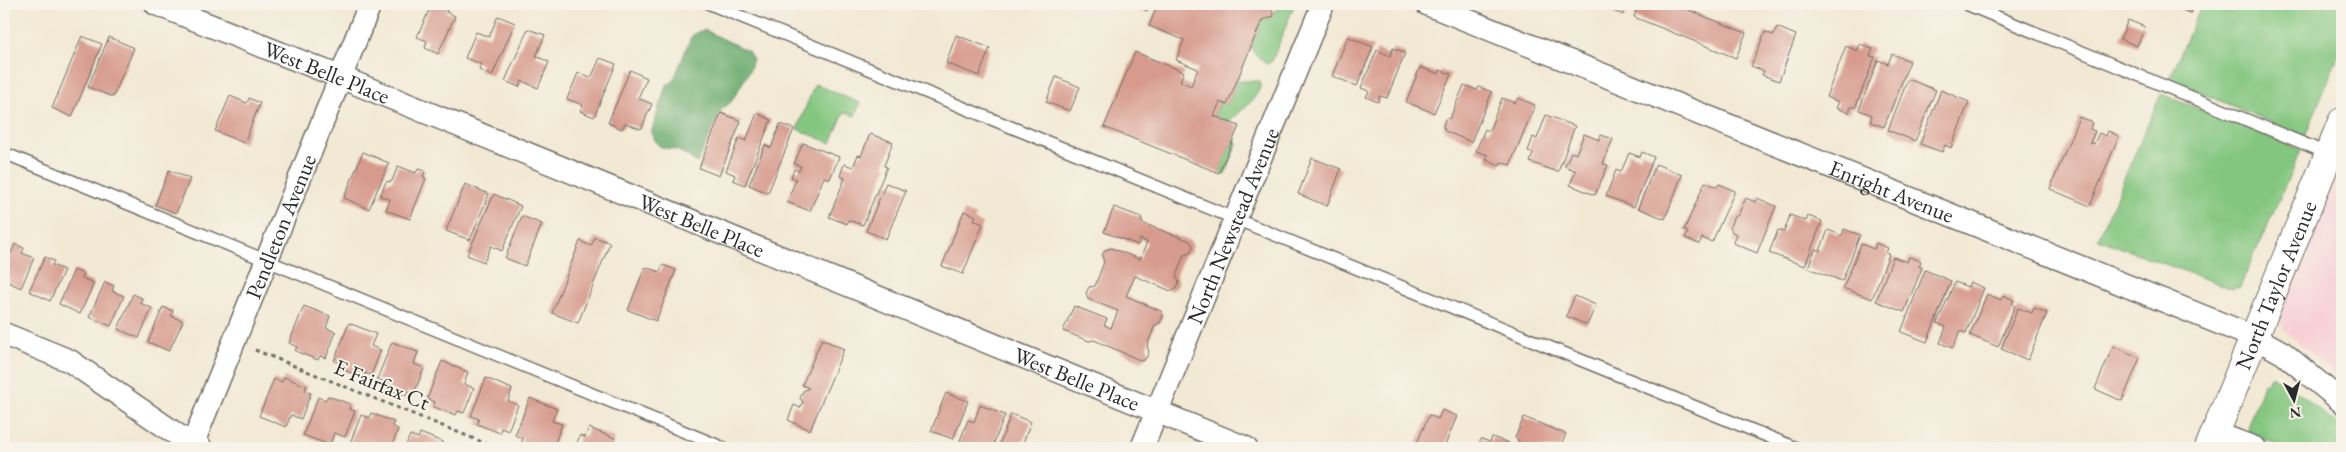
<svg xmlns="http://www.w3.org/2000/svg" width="2346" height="452" viewBox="0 0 2346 452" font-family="'EB Garamond',serif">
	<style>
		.built { fill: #f7cfd5 }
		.green { fill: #83c67f; stroke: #577855 }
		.forest { fill: #6aab6e; stroke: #4a6b4c }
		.building { fill: #d79b8e }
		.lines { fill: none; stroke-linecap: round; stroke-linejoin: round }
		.service-casing { stroke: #716e66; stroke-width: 14 }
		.minor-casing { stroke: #716e66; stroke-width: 25 }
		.tertiary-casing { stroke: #716e66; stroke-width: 30 }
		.path { stroke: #716e66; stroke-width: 3; stroke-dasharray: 4 4; stroke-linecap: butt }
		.service { stroke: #fff; stroke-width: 11 }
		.minor { stroke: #fff; stroke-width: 22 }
		.tertiary { stroke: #fff; stroke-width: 28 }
		.labels { text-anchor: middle; stroke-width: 4; stroke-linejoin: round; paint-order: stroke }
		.street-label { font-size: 22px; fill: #2b2b2b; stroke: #f7f3e8 }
	</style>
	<rect width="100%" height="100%" fill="#f7f3e8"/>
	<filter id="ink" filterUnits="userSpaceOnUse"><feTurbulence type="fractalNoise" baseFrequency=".02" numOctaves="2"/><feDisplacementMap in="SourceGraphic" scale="10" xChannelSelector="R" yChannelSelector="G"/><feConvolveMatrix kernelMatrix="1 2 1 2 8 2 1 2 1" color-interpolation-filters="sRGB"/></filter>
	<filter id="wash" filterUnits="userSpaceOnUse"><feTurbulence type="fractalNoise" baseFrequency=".0096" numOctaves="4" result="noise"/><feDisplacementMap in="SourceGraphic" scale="20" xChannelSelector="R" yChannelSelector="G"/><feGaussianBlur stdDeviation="1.12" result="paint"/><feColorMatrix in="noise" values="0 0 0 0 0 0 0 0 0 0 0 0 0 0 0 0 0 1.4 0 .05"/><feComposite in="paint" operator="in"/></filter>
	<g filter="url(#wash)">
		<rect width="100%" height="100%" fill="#f2e9d4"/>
		<path class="built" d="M2342,160V380L2284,330L2279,320L2282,307Z"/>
		<g class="green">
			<path d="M1290,4H1294L1293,8L1272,61L1267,64L1255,54L1251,47L1262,20L1273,16L1272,12Z"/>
			<path d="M2202,4H2342V47L2305,136L2169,80Z"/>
			<path d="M1237,81H1260C1263,96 1238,113 1228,122L1214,116L1220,102L1227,105Z"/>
			<path d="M815,84L860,103L855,116L844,112L831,143L797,129Z"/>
			<path d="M2161,94L2301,150L2240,287L2232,289L2098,239Z"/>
			<path d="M1234,137L1237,144L1225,175L1219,173Z"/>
			<path d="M2271,376L2302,395L2342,429V448H2286L2248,433L2249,422L2264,382L2267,383Z"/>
		</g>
		<path class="forest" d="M705,30L748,51L753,59L749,72L731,102L721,110L697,163C691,159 683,152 676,150C660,147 658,149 651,133L666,85L673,82L691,37L697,32Z"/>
		<g id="blocks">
			<g class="building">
				<path d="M432,4H450L446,12L455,16L438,54L425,48L427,41L417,37Z"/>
				<path d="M1130,4H1150L1147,11Z"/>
				<path d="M1158,4H1269L1274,16L1262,20L1227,105L1220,102L1214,116L1239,126L1219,173L1104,127L1135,52L1184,72L1180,81L1191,86L1198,69L1176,60L1184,40L1149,26Z"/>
				<path d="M1595,4H1628L1623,15Z"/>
				<path d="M1639,4H1674L1746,33L1736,58L1634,17Z"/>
				<path d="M2167,4H2194L2190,13Z"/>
				<path d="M498,16L515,23L492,76L479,70L481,64L465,58L476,32L489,37Z"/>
				<path d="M2128,20L2145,27L2137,46L2120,39Z"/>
				<path d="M1777,27L1796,35L1779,81L1762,75L1764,71L1751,66L1765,32L1773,35Z"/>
				<path d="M528,29L545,35L536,56L549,62L538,88L522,81L519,87L505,81Z"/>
				<path d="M956,35L990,48L979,76L946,63Z"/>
				<path d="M82,36L102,44L72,117L52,108Z"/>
				<path d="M109,37L134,48L113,97L88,87Z"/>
				<path d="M1348,37L1373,47L1357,86L1332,76Z"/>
				<path d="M1860,44L1873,49L1870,56L1875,57L1855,108L1851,106L1849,113L1836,108L1839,102L1826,97L1846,46L1857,51Z"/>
				<path d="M1393,48L1405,53L1387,98L1380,96L1378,102L1366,97L1369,91L1361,88L1377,50L1390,56Z"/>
				<path d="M1892,54L1910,61L1884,127L1870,122L1872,115L1859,110L1878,60L1888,64Z"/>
				<path d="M600,58L616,64L594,117L580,111L583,105L567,99L578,73L591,78Z"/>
				<path d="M1420,67L1439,74L1440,70L1451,74L1434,113L1406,102Z"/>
				<path d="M630,70L647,78L638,98L652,104L641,129L625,123L622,129L608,123Z"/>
				<path d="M1056,77L1080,87L1070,111L1046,102Z"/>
				<path d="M1908,79L1936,90L1915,141L1888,130Z"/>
				<path d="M1464,85L1477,90L1479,87L1492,92L1471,142L1445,131L1443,126L1445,119L1450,118Z"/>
				<path d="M1941,90L1969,102L1951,148L1945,145L1942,152L1920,144Z"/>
				<path d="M230,96L247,103L249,98L260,103L244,143L215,131Z"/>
				<path d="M1502,98L1515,103L1518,98L1535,105L1510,165L1501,162L1500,166L1486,160L1488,155L1476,151L1485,129L1489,131Z"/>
				<path d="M721,113L741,121L719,176L699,168Z"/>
				<path d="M757,113L771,120L745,185L733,180L735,175L726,171L739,138L746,141Z"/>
				<path d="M1546,115L1575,126L1558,172L1530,162L1533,153L1528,151L1533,137L1537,139Z"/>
				<path d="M2079,117L2092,122L2090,129L2095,131L2090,143L2094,144L2099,133L2106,136L2108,131L2119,136L2090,206L2050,189Z"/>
				<path d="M780,124L794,129L768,193L749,185L765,145L771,148Z"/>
				<path d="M870,134L893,142L884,166L887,167L863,225L848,220L847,224L829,217L845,178L840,176L844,164L853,167L858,155L861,156Z"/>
				<path d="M1584,134L1599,140L1601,135L1613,139L1603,164L1608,165L1595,195L1570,185L1576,171L1565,166L1571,152L1576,154Z"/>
				<path d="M803,143L839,157L830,179L824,177L810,211L787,202L796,179L791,177L794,169L799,171L801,166L794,164Z"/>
				<path d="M363,152L389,163L369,209L344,198Z"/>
				<path d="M1642,152L1654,157L1634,207L1606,196L1616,170L1621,172L1629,153L1640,157Z"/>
				<path d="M1312,158L1341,169L1327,206L1298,194Z"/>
				<path d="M1656,164L1682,175L1665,219L1638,208Z"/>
				<path d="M398,166L416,173L418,169L425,171L423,177L426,178L410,219L386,210L390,199L380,196L386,182L392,181Z"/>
				<path d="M169,170L190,179L176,213L155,205Z"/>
				<path d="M1705,182L1717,187L1719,184L1735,191L1712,242L1702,238L1699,244L1685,238L1688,232L1684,230Z"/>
				<path d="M886,183L906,191L886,239L866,231Z"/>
				<path d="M465,184L489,194L470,240L446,231Z"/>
				<path d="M494,194L521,206L502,251L491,246L484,262L467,255Z"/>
				<path d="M1746,198L1755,202L1757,198L1776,206L1757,253L1733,243L1736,234L1732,232L1730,227L1733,218L1738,215Z"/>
				<path d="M1114,207L1141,217L1142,223L1190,241L1193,246L1190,253L1184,255L1176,276L1179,282L1176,288L1171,291L1135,276L1126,296L1161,311L1163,316L1160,323L1155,325L1147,346L1149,352L1146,358L1142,361L1094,340L1089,341L1063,331L1074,306L1107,319L1104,325L1111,328L1118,311L1088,299L1086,293L1089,287L1095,286L1104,262L1102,256L1105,250L1111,248L1140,259L1147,242L1140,239L1138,245L1104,232Z"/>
				<path d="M964,211L976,216L974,220L983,224L963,274L942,266Z"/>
				<path d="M1790,215L1806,221L1808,216L1822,221L1805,266L1769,253L1778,230L1784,232Z"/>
				<path d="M522,216L542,224L525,266L505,258Z"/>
				<path d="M1844,229L1860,235L1842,281L1808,268L1815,249L1820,251L1828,230L1842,236Z"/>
				<path d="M595,237L610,243L578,323L552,313L580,241L591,246Z"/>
				<path d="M1876,243L1888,248L1886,253L1889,254L1872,299L1843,288L1861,244L1874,249Z"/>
				<path d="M15,244L24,248L22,253L34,258L21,288L4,280V269Z"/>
				<path d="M45,257L54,261L52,265L64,270L50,301L29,291Z"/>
				<path d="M1893,257L1907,262L1909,257L1921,261L1919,266L1922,268L1904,312L1876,301Z"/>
				<path d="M663,265L676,270L656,321L628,310L645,267L660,272Z"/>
				<path d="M74,270L84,274L82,278L94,283L80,314L59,304Z"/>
				<path d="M1925,270L1951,281L1927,342L1901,332Z"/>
				<path d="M105,282L114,286L112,291L124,296L111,326L89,317Z"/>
				<path d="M1955,282L1968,287L1970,282L1984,288L1966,333L1960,331L1953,348L1940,343L1946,327L1937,323Z"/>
				<path d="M133,294L142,298L140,303L152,308L139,338L118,329Z"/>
				<path d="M1987,294L2001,300L2003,295L2014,300L2012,304L2015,306L1998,347L1970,335Z"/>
				<path d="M1575,296L1596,305L1587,325L1566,316Z"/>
				<path d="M304,306L330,316L326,328L336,332L326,358L320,356L318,360L295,351L297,347L289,343Z"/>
				<path d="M163,307L173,311L171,316L183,321L169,351L148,342Z"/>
				<path d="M2018,308L2032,313L2034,308L2047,313L2028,360L2001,349Z"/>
				<path d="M349,323L376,334L371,346L381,350L371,375L365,373L363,377L340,369L342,364L334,361Z"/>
				<path d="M822,339L844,349L810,430L788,420L794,405L800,408L803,402L800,398L803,391L809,388L802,385Z"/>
				<path d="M392,342L418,352L414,364L424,368L414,394L408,391L406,396L383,387L385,382L377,379Z"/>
				<path d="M2113,346L2140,358L2122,401L2095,389Z"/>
				<path d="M442,361L468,372L464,384L474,388L464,413L458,411L456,415L433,407L435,402L427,399Z"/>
				<path d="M284,377L307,386L305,391L311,393L301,419L291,415L286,427L259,416L274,379L282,382Z"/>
				<path d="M486,378L512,389L508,401L518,405L508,431L501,428L500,433L477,424L479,419L471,416Z"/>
				<path d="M946,393L968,401L953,439L931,431Z"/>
				<path d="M328,396L350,404L349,409L355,411L345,437L334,433L330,445L303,435L318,397L325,400Z"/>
				<path d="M530,398L557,409L552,421L562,424L553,448H534L521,443L523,439L515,435Z"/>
				<path d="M980,405L1005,415L992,448H957L968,420L974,422Z"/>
				<path d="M1442,410L1457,416L1444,448H1415L1429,415L1438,419Z"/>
				<path d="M371,413L394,422L392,426L398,429L391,448H348L361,415L369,418Z"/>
				<path d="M1011,414L1031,422L1021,448H998Z"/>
				<path d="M1524,417L1566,434L1560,448H1516L1519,440L1515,438Z"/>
				<path d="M589,428L615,438L611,448H575L580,435L585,437Z"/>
				<path d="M420,433L443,442L441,446L445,448H405L410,435L418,438Z"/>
				<path d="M1492,437L1509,443L1507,448H1477L1481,439L1490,442Z"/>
			</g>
		</g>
	</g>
	<g filter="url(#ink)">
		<use href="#blocks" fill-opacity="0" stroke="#716e66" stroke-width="1"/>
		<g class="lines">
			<defs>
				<g id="service">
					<path d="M710,4L1796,448"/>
					<path d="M1966,4L2329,154"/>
					<path d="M4,153L724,448"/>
				</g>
				<g id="minor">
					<path id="s1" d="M156,4L340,77L1246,448"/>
					<path id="s2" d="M1427,4L2254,337L2283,353L2342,402"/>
					<path d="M4,334L70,361L192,445L201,448"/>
					<path d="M2215,433L2255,448"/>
					<path id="s3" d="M191,448L370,4"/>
					<path id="s4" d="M1142,448L1323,4"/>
				</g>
				<g id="tertiary">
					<path id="s5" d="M2209,448L2342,122"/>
				</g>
			</defs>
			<use href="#service" class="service-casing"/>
			<use href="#minor" class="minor-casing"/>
			<use href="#tertiary" class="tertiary-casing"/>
			<path class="path" d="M255,350L497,448"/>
			<use href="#service" class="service"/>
			<use href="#minor" class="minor"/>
			<use href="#tertiary" class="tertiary"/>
		</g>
	</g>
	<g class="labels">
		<g class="street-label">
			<text dy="8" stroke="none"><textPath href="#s1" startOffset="184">West Belle Place</textPath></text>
			<text dy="8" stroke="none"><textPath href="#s2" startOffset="501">Enright Avenue</textPath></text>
			<text dy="8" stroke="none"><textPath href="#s1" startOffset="589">West Belle Place</textPath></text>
			<text dy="8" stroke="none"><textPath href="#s3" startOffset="239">Pendleton Avenue</textPath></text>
			<text dy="8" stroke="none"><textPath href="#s4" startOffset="240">North Newstead Avenue</textPath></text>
			<text dy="8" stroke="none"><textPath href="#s5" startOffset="176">North Taylor Avenue</textPath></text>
			<text dy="8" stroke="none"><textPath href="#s1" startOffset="994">West Belle Place</textPath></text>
			<text transform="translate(382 384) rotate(22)" y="8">E Fairfax Ct</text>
		</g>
	</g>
	<rect width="2346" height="452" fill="none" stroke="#f7f3e8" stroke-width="20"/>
	<g transform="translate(2294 400) rotate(173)" stroke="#f7f3e8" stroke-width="4" paint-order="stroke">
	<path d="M0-4L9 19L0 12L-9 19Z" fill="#2b2b2b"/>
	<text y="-8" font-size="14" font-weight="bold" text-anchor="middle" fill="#2b2b2b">N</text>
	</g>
</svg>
